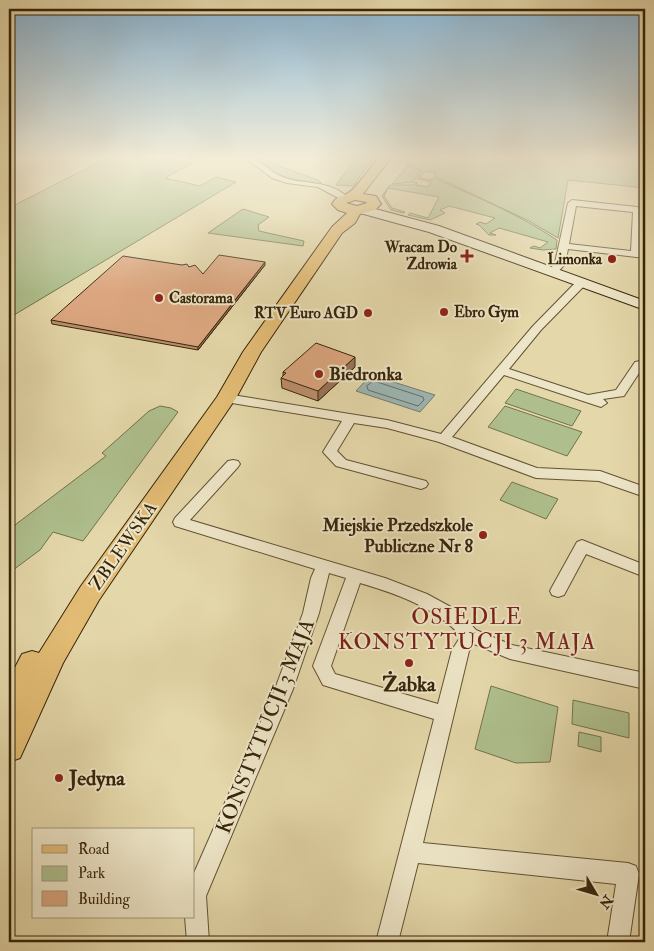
<svg xmlns="http://www.w3.org/2000/svg" width="654" height="951" viewBox="0 0 654 951" font-family="'IM FELL Double Pica',serif">
	<style>
		.green { fill: #aebf8d; stroke: #72724c }
		.water { fill: #9cb6b5; stroke: #747c71 }
		.lines { fill: none; stroke-linecap: round; stroke-linejoin: round }
		.shore { stroke: #6a6e60; stroke-width: 1 }
		.street-casing { stroke: #625232; stroke-width: 2 }
		.secondary-casing { stroke: #37250b; stroke-width: 2 }
		.primary-casing { stroke: #37250b; stroke-width: 2 }
		.street { fill: #ede5c7; fill-rule: evenodd }
		.secondary { fill: #ede5c7; fill-rule: evenodd }
		.primary { fill: #e2bc74; fill-rule: evenodd }
		.wall { fill: #bc8f6d; stroke: #37250b }
		.shaded-wall { fill: #997459; stroke: #37250b }
		.building { fill: #dba67f; stroke: #37250b }
		.poi-dot { fill: #8f2418; stroke: #ede5c7; stroke-width: 2 }
		.labels { text-anchor: middle; stroke-width: 4; stroke-linejoin: round; paint-order: stroke }
		.far-poi-label { font-size: 15px; font-weight: bold; fill: #37250b; stroke: #ede5c7; text-anchor: end }
		.poi-label { font-size: 18px; font-weight: bold; fill: #37250b; stroke: #ede5c7; text-anchor: start }
		.street-label { font-size: 18px; fill: #37250b; stroke: #ede5c7 }
		.near-poi-label { font-size: 21px; font-weight: bold; fill: #37250b; stroke: #ede5c7 }
		.near-street-label { font-size: 21px; fill: #37250b; stroke: #ede5c7 }
		.near-neighbourhood-label { font-size: 22px; letter-spacing: 1px; fill: #7a1f14; stroke: #ede5c7 }
	</style>
	<rect width="100%" height="100%" fill="#e4d7a9"/>
	<filter id="stains"><feTurbulence type="fractalNoise" baseFrequency=".004" numOctaves="4"/><feColorMatrix values="0 0 0 0 .2 0 0 0 0 .09 0 0 0 0 .02 0 0 0 .5 -.17"/></filter>
	<radialGradient id="worn" r=".72"><stop offset=".6" stop-color="#630" stop-opacity="0"/><stop offset="1" stop-color="#630" stop-opacity=".3"/></radialGradient>
	<g class="green">
		<path d="M105,159H175L192,163L165,178L200,186L216,177L236,182L9,318V208Z"/>
		<path d="M253,159H267L279,166L318,180L322,184C295,178 275,182 253,159Z"/>
		<path d="M355,159H373L353,186L336,185Z"/>
		<path d="M408,159H645V188L568,180L558,238L529,221L434,176L436,173L425,171L420,178L431,180L432,178L436,179C477,197 520,215 557,240L556,249L543,250L530,248L534,246L540,248L548,242L499,228L490,233L496,235H489L479,225L476,224L480,222L486,224L495,218L449,206L440,210L445,213L430,220L408,215L410,213L428,218L439,197L388,188L384,196L392,208L405,212L403,213L391,210L382,196L390,185H413L415,182H417L416,185L428,187L431,182L417,179L422,171L406,164Z"/>
		<path d="M406,165L420,171L413,182L392,184L406,168Z"/>
		<path d="M243,209L269,217L258,225L259,231L304,241L303,246L208,233Z"/>
		<path d="M516,389L581,411L572,426L505,403Z"/>
		<path d="M160,406L171,408L178,412L83,541L53,532L40,550L9,573V527L11,528L106,456L102,453L149,411Z"/>
		<path d="M505,406L582,432L567,456L488,427Z"/>
		<path d="M512,482L558,499L546,519L500,500Z"/>
		<path d="M491,686L558,707L550,762L516,763L475,749Z"/>
		<path d="M573,700L629,713V738L572,724Z"/>
		<path d="M579,732L601,737V752L578,746Z"/>
	</g>
	<path class="water" d="M371,375L435,395L420,412L356,391Z"/>
	<g class="lines">
		<path class="shore" d="M374,381L423,397L424,400L418,406L368,390L367,386Z"/>
		<defs>
			<g id="street">
				<path d="M247,159C260,158 267,169 278,175C301,187 326,177 349,198L342,200L318,187L287,183L272,178Z"/>
				<path d="M572,200L637,207L645,210V216L641,215V252H645V258L568,249L565,264L556,274H550L548,272L555,263L568,203ZM576,206L633,212L631,251L569,244Z"/>
				<path d="M582,279L586,280V284L541,330L509,369L588,395L616,390L635,362L645,360V366L643,367L624,396L603,399L607,403L601,407L504,375L452,437L537,468L600,471L645,487V497L599,481L536,478L439,442L387,428L354,423L337,451L346,460L426,481L428,484L426,487L421,489L336,466L323,452L342,421L226,402L220,398L226,394L387,420L441,434L533,326L578,280Z"/>
				<path d="M233,460L238,461L240,464L238,467L190,520L385,578L427,594L460,612L476,630L512,645L645,673V689L510,659L474,644L469,651L423,843L628,863L636,866L639,874L629,942H607L616,884L418,863L398,942H376L434,719L323,685L313,666L346,578L329,573L319,613L293,689L206,896L209,942H187L185,917H194V873L275,689L303,613L311,578L315,569L175,526L173,522L175,518L228,461ZM360,583C397,594 435,607 461,636L452,650L438,704L335,674L331,666Z"/>
				<path d="M582,540L645,565V577L586,554L564,595L558,597L552,595L550,591L552,587L577,542Z"/>
			</g>
			<path id="secondary" d="M364,206L439,226L645,301V310L429,232L360,213L358,210Z"/>
			<path id="primary" d="M378,159H390L363,194L376,196L381,204L375,210L360,214L355,223L342,233L261,352L236,398L99,600L63,663L20,758L9,762V679L22,654L32,651L39,653L81,586L217,397L243,352L332,227L347,213L338,210L332,204C337,195 341,198 348,193C357,188 370,167 378,159ZM355,200L366,202L367,203L357,206L346,203Z"/>
		</defs>
		<use href="#street" class="street-casing"/>
		<use href="#secondary" class="secondary-casing"/>
		<use href="#primary" class="primary-casing"/>
		<use href="#street" class="street"/>
		<use href="#secondary" class="secondary"/>
		<use href="#primary" class="primary"/>
	</g>
	<g class="wall">
		<path d="M265,265L198,350L52,324L51,320L189,267L203,274Z"/>
		<path d="M355,367L318,401L282,388L281,378L283,376V372Z"/>
	</g>
	<g class="shaded-wall">
		<path d="M265,262V265L198,350V347Z"/>
		<path d="M355,357V367L318,401V391Z"/>
	</g>
	<g class="building">
		<path d="M219,255L265,262L198,347L51,320L123,256L182,265L187,264L189,267L195,265L203,274Z"/>
		<path d="M316,343L355,357L318,391L281,378L286,373L283,372Z"/>
	</g>
	<linearGradient id="sky" x2="0" y2="1"><stop stop-color="#89b5d4"/><stop offset="0.54" stop-color="#f3edd8"/><stop offset="1" stop-color="#f3edd8" stop-opacity="0"/></linearGradient>
	<rect width="654" height="292" fill="url(#sky)"/>
	<g class="poi-dot">
		<path d="M464.5 248.5h5v5h5v5h-5v5h-5v-5h-5v-5h5z"/>
		<circle cx="612" cy="259" r="5"/>
		<circle cx="159" cy="298" r="5"/>
		<circle cx="444" cy="312" r="5"/>
		<circle cx="368" cy="313" r="5"/>
		<circle cx="319" cy="374" r="5"/>
		<circle cx="483" cy="535" r="5"/>
		<circle cx="409" cy="663" r="5"/>
		<circle cx="59" cy="778" r="5"/>
	</g>
	<g class="labels">
		<g class="far-poi-label">
			<text x="457" y="252">Wracam Do<tspan x="457" dy="17">Zdrowia</tspan></text>
			<text x="602" y="264">Limonka</text>
			<text x="169" y="303" text-anchor="start">Castorama</text>
			<text x="454" y="317" text-anchor="start">Ebro Gym</text>
			<text x="358" y="318">RTV Euro AGD</text>
		</g>
		<g class="poi-label">
			<text x="329" y="380">Biedronka</text>
			<text x="473" y="531" text-anchor="end">Miejskie Przedszkole<tspan x="473" dy="21">Publiczne Nr 8</tspan></text>
		</g>
		<g class="street-label">
			<text transform="translate(123 546) rotate(-55)" y="6">ZBLEWSKA</text>
		</g>
		<g class="near-poi-label">
			<text x="409" y="691">Żabka</text>
			<text x="69" y="785" text-anchor="start">Jedyna</text>
		</g>
		<g class="near-street-label">
			<text transform="translate(265 726) rotate(-68)" y="7">KONSTYTUCJI 3 MAJA</text>
		</g>
		<g class="near-neighbourhood-label">
			<text x="467" y="624">OSIEDLE<tspan x="467" dy="25">KONSTYTUCJI 3 MAJA</tspan></text>
		</g>
	</g>
	<rect width="654" height="951" fill="none" stroke="#e4d7a9" stroke-width="30"/>
	<rect x="10" y="10" width="634" height="931" fill="none" stroke="#37250b" stroke-width="2.5"/>
	<rect x="15" y="15" width="624" height="921" fill="none" stroke="#37250b"/>
	<rect x="32" y="828" width="162" height="90" fill="#ede5c7" stroke="#a4987c"/>
	<rect x="42" y="845" width="25" height="8" fill="#e2bc74" stroke="#a4987c"/>
	<text x="78" y="854" font-size="15" fill="#37250b">Road</text>
	<rect x="42" y="866" width="25" height="15" fill="#aebf8d" stroke="#a4987c"/>
	<text x="78" y="878" font-size="15" fill="#37250b">Park</text>
	<rect x="42" y="891" width="25" height="15" fill="#dba67f" stroke="#a4987c"/>
	<text x="78" y="904" font-size="15" fill="#37250b">Building</text>
	<g transform="translate(596 894) rotate(128)" stroke="#ede5c7" stroke-width="4" paint-order="stroke">
	<path d="M0-4L9 19L0 12L-9 19Z" fill="#37250b"/>
	<text y="-8" font-size="14" font-weight="bold" text-anchor="middle" fill="#37250b">N</text>
	</g>
	<rect width="100%" height="100%" filter="url(#stains)"/>
	<rect width="100%" height="100%" fill="url(#worn)"/>
</svg>
